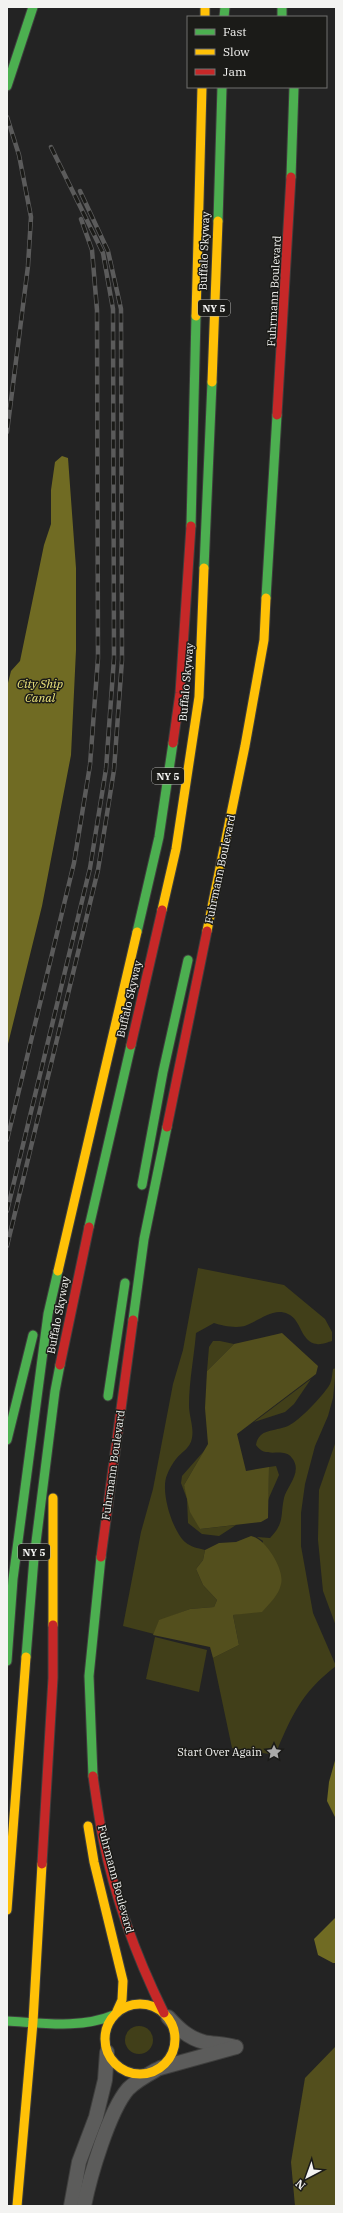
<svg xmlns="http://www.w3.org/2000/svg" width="343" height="2213" viewBox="0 0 343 2213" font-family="'IBM Plex Serif',serif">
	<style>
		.green { fill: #413f19 }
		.forest { fill: #534f1d }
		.water { fill: #706b23 }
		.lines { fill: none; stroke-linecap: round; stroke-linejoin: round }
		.street-casing { stroke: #3e3e3d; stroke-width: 16 }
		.fast-casing { stroke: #3e3e3d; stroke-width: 11 }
		.slow-casing { stroke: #3e3e3d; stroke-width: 11 }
		.jam-casing { stroke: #3e3e3d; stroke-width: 11 }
		.street { stroke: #5c5c5b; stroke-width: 14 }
		.fast { stroke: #4caf50; stroke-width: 9 }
		.slow { stroke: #ffc107; stroke-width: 9 }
		.jam { stroke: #c62828; stroke-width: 9 }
		.rail-casing { stroke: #5b5b5b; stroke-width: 4.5 }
		.rail { stroke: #1b1b18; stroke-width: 3; stroke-dasharray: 9; stroke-linecap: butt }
		.labels { text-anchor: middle; stroke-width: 3; stroke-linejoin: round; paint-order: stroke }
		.shield { fill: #1b1b18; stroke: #b2b2b0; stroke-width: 1 }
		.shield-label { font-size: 10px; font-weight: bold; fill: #f3f3f1 }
		.street-label { font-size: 11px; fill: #f3f3f1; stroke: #1b1b18 }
		.poi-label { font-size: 11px; fill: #f3f3f1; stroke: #1b1b18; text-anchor: end }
		.water-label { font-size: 12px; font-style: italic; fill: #eee67c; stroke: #1b1b18 }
	</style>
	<rect width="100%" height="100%" fill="#232323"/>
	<g class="green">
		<path d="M198,1268L284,1285L325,1319L332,1332V1341C328,1342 321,1345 317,1344C300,1342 302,1320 288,1314C274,1307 260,1320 247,1325C238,1329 223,1326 214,1323L196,1333C194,1357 189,1381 189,1405C189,1417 194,1426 192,1438C190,1449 182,1451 176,1459C173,1463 169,1469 167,1475C160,1491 172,1530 185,1542C191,1547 197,1548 205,1550L203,1560L196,1569L203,1585L217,1600L214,1607L190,1609L159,1621L154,1634L123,1626L141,1532L153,1489L173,1384L183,1350Z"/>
		<path d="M213,1341H220L234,1344L207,1371L209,1347Z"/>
		<path d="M336,1368L333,1398L328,1416L315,1446L305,1484L301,1513V1546L313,1613L336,1666C301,1693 292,1715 275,1755L232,1748L213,1658L239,1645L233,1615L244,1613L263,1541L257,1537L270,1538C285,1522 280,1517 284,1498C287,1486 303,1472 292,1458C283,1446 266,1460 256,1445C259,1428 274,1432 288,1426C299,1421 324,1395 330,1384C332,1380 332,1374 333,1369Z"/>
		<path d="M311,1379L294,1404L285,1412L254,1422Z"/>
		<path d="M336,1441V1626L323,1591L318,1540L319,1490Z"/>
		<path d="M204,1451L184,1485L200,1529L236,1525L219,1536L202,1534L188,1523L187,1499L181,1483L182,1476Z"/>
		<path d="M276,1466L279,1475L268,1500L269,1467Z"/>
		<path d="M155,1637L207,1650L199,1692L146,1679Z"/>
		<circle cx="139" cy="2040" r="14"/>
	</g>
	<g class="forest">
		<path d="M282,1333L318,1366L316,1374L237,1434L246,1471L269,1467L268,1518L261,1522L200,1529L190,1512L184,1485L208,1444L205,1408L207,1371L234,1344Z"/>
		<path d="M251,1536C265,1538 285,1570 281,1584C279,1595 269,1604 262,1612L233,1615L239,1645L213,1658L210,1647L153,1635L159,1620L190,1609L214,1607L217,1600L203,1585L196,1569L203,1560L205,1550L219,1543L236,1542Z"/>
		<path d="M336,2046V2206H295L291,2162L305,2078Z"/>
	</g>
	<g class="water">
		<path d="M62,456L68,458L76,568V650L71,755L42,906L7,1048V687L11,671L20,661L44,545L51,524V490L55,462Z"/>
		<path d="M336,1757V1819L327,1801L329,1782Z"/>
		<path d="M336,1917V1963H333L318,1955L314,1939Z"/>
	</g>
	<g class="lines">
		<defs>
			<g id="street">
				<path d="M168,2017C178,2028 188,2038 204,2042C214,2044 225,2044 235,2047"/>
				<path d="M160,2068L236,2047"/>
				<path d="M71,2206L79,2162L96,2117L105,2080L107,2052"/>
				<path d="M84,2206C90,2176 109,2111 128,2089C136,2081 147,2075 156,2070"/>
			</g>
			<g id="fast">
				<path d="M282,7V17"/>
				<path d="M224,17L225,7"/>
				<path d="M7,86L33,7"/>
				<path d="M291,177L294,87"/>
				<path d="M218,221L222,87"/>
				<path d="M191,526L196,316"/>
				<path d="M204,568L212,382"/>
				<path d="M266,598L277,415"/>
				<path d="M137,932L159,837L173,743"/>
				<path d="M142,1185L163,1072L188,960"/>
				<path d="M89,1227L131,1045"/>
				<path d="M133,1320L144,1239L167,1127"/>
				<path d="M108,1396L125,1283"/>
				<path d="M7,1440L33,1335"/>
				<path d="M26,1657L34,1558L55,1391L60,1365"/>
				<path d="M7,1661L13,1579L48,1314L58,1271"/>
				<path d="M93,1776L89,1676L101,1557"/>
				<path d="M7,2021C43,2023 80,2029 114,2015"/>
			</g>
			<g id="slow">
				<path d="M205,7V17"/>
				<path d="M196,316L202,87"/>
				<path d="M212,382L218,221"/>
				<path d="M162,910L176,849L199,697L204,568"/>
				<path d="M207,931L245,746L264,640L266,598"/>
				<path d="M58,1271L137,932"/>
				<path d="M53,1498V1625"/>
				<path d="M88,1826L94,1862L123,1981L122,2000L117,2011"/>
				<path d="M7,1910L26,1657"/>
				<circle cx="140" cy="2039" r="35"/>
				<path d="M17,2206L33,2022L42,1864"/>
			</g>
			<g id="jam">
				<path d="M277,415L291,177"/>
				<path d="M173,743L180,693L191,526"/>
				<path d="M131,1045L162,910"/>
				<path d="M167,1127L207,931"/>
				<path d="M60,1365L89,1227"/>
				<path d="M101,1557L133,1320"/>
				<path d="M93,1776C96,1797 99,1819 103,1839C115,1899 137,1958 164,2013"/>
				<path d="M42,1864L53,1678V1625"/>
			</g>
		</defs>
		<use href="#street" class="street-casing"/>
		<use href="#fast" class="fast-casing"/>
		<use href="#slow" class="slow-casing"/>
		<use href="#jam" class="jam-casing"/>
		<use href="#street" class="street"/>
		<use href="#fast" class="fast"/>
		<use href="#slow" class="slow"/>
		<use href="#jam" class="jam"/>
		<defs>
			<g id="rail">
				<path d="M7,117L19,155L31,217L28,266L7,432"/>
				<path d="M7,1140L74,863L90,765L98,658L97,310L92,250L81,219"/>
				<path d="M7,1211L90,868L106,769L114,658L113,309L103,253L51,147"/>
				<path d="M7,1246L98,870L114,770L122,660L121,309L108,251L80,191"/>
			</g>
		</defs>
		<use href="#rail" class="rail-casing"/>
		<use href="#rail" class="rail"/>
	</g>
	<defs>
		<symbol id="sight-bare" viewBox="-9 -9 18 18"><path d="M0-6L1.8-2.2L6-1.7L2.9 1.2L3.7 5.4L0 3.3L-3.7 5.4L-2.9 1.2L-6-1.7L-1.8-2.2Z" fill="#aaaaa9" stroke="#1b1b18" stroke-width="2.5" paint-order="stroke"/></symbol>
	</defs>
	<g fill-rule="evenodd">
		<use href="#sight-bare" x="263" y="1741" width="22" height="22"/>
	</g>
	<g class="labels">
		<g class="shield">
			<rect x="198" y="300" width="32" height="16" rx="3"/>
			<rect x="152" y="768" width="32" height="16" rx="3"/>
			<rect x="18" y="1544" width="32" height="16" rx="3"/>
		</g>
		<g class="shield-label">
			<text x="214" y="312">NY 5</text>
			<text x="168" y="780">NY 5</text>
			<text x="34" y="1556">NY 5</text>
		</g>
		<g class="street-label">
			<text transform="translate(204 251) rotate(-88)" y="4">Buffalo Skyway</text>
			<text transform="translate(274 291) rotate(-87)" y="4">Fuhrmann Boulevard</text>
			<text transform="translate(186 682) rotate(-85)" y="4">Buffalo Skyway</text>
			<text transform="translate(220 869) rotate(-78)" y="4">Fuhrmann Boulevard</text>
			<text transform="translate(129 999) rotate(-77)" y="4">Buffalo Skyway</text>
			<text transform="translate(58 1315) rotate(-79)" y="4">Buffalo Skyway</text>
			<text transform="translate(113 1465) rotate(-82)" y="4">Fuhrmann Boulevard</text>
			<text transform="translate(116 1879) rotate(75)" y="4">Fuhrmann Boulevard</text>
		</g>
		<g class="poi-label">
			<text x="262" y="1756">Start Over Again</text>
		</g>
		<g class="water-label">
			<text x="40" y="688">City Ship<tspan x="40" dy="14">Canal</tspan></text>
		</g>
	</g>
	<rect width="343" height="2213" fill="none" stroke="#f3f3f1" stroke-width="16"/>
	<rect x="187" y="16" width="140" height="72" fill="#1b1b18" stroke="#71716f"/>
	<rect x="195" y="29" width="20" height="6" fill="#4caf50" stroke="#71716f"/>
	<text x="223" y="36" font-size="12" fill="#f3f3f1">Fast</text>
	<rect x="195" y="49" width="20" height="6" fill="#ffc107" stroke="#71716f"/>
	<text x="223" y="56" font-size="12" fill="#f3f3f1">Slow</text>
	<rect x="195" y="69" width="20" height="6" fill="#c62828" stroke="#71716f"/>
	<text x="223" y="76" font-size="12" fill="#f3f3f1">Jam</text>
	<g transform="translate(307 2177) rotate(221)" stroke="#1b1b18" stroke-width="3" paint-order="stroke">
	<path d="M0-3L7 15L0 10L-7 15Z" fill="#f3f3f1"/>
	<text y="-6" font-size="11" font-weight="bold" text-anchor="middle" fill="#f3f3f1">N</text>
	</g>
</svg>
